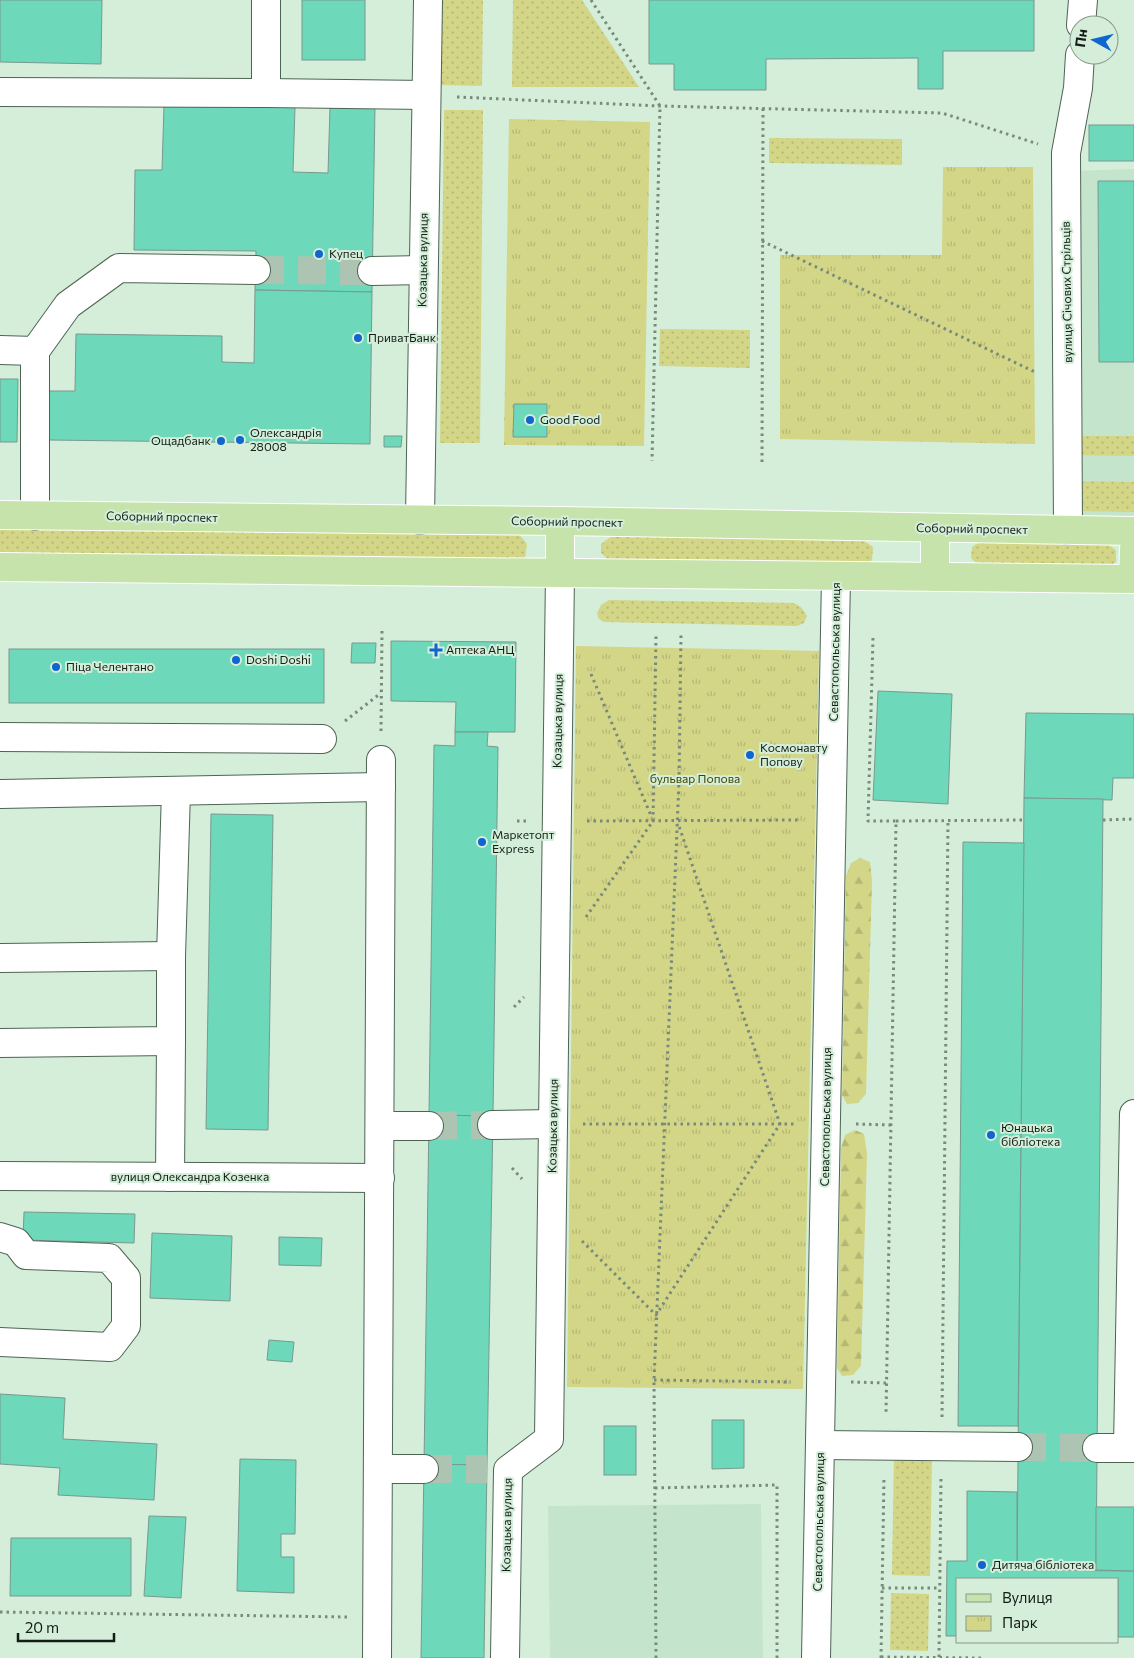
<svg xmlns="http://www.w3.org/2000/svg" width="1134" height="1658" viewBox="0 0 1134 1658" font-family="Commissioner,sans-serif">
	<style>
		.built { fill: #c4e5cb }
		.grass { fill: url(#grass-dots) }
		.forest { fill: url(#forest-firs) }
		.park { fill: url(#park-tufts) }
		.building { fill: #6dd8ba; stroke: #79998e }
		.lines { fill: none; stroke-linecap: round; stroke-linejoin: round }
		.minor-tunnel { stroke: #aec4b3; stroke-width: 28; stroke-dasharray: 28 14; stroke-linecap: butt }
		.minor-casing { stroke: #4e6453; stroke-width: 30 }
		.major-casing { stroke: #fff; stroke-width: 30 }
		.path { stroke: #788a7c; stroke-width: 3; stroke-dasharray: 2.5 4; stroke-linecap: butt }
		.minor { stroke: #fff; stroke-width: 28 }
		.major { stroke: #c7e3ac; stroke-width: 28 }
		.poi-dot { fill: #1065cf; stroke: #d4eeda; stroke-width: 2 }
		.labels { text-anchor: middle; stroke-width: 4; stroke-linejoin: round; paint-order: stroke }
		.poi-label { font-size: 12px; fill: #141d16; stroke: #d4eeda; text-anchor: start }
		.street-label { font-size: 12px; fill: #141d16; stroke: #d4eeda }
		.park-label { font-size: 12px; fill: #440; stroke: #d4eeda }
	</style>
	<defs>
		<pattern id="grass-dots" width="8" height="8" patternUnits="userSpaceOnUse" patternTransform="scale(1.25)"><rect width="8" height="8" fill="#d4d687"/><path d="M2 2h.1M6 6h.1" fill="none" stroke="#b5b774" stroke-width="1.8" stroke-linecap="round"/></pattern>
		<pattern id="forest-firs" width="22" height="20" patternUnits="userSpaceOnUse" patternTransform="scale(1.25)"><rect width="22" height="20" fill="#d4d687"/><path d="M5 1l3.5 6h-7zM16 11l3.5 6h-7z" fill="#b5b774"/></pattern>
		<pattern id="park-tufts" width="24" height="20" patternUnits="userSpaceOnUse" patternTransform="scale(1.25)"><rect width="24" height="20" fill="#d4d687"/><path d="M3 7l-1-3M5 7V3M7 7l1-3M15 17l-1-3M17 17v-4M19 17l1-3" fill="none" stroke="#b5b774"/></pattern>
	</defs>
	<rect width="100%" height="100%" fill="#d4eeda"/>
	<g class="built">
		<path d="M1134,169V518L1083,517L1076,515L1072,171Z"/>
		<path d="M761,1504L763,1658H550L548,1506Z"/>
	</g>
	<g class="grass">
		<path d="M442,0H483L482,86L441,85Z"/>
		<path d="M513,0H582L639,87H512Z"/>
		<path d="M444,110H483L480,443H440Z"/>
		<path d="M769,138L902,139V165L769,163Z"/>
		<path d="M660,329L750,330V368L659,366Z"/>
		<path d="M1073,436H1134V456L1073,455Z"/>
		<path d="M1077,481L1134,482V512L1077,511Z"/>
		<path d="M0,529L518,533L527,544L525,558L518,565L0,557Z"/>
		<path d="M612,536L863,540L873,547L872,560L863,567L611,562L601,553V544Z"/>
		<path d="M981,541L1106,543L1116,550V562L1106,568L980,567L971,558L972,547Z"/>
		<path d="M609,600L794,603L801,607L807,616L804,623L797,626L604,622L599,619L597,613L601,605Z"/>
		<path d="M894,1454H932L930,1576L892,1575Z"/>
		<path d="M891,1593L929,1594L928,1651L890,1650Z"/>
	</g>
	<g class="forest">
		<path d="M860,858L870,862L872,881L866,1094L858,1103L847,1104L842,1095L846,876L851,863Z"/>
		<path d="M855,1130L864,1134L867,1153L861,1366L853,1375L842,1376L837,1368L841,1148L845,1135Z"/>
	</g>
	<g class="park">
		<path d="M509,119L650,122L644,446L504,445Z"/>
		<path d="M943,167H1033L1035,444L780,439V255H942Z"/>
		<path d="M576,646L819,651L803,1389L567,1387Z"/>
	</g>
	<g class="building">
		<path d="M0,0H102L101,64L0,62Z"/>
		<rect x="302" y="0" width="63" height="60"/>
		<path d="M649,0H1034V51H943V89H918V58L766,59V90H674V64H649Z"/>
		<path d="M164,105L295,107L293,172L328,173L330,107H375L372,292L255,290L256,251L134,250L135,170H162Z"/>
		<rect x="1089" y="125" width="45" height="36"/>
		<path d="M1098,181H1134V362H1099Z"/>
		<path d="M255,290L372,292L370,444L48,440L49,391H75L76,334L222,336V362L254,363Z"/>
		<path d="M0,379H18L17,442H0Z"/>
		<path d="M514,404H547V437H513Z"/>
		<path d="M384,436H402L401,447H384Z"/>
		<path d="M391,641L516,642L515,732H455L456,702L391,701Z"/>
		<path d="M352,643H376L375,663H351Z"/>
		<rect x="9" y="649" width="315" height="54"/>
		<path d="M878,691L952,694L948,804L873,800Z"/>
		<path d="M1026,713L1134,714V778H1113L1112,800L1024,798Z"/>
		<path d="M455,732H488L487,746L498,747L493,1116L429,1115L434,745L455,746Z"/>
		<path d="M1024,798L1103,799L1096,1570H1017Z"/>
		<path d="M211,814L273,815L268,1130L206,1129Z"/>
		<path d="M963,842L1024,843L1018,1426H958Z"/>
		<path d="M429,1115L493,1116L487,1465L424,1464Z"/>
		<path d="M24,1212L135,1214L134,1243L23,1240Z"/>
		<path d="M152,1233L232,1236L230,1301L150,1298Z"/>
		<path d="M279,1237L322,1238L321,1266L279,1265Z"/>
		<path d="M269,1340L294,1342L292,1362L267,1360Z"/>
		<path d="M0,1394L65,1398L63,1439L157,1444L154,1500L58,1495L60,1468L0,1464Z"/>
		<path d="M712,1420H744V1468L712,1469Z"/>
		<rect x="604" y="1426" width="32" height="49"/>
		<path d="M240,1459L296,1460L295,1534H281V1557H294V1593L237,1591Z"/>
		<path d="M424,1464L487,1465L484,1658H421Z"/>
		<path d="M967,1491L1017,1492V1570L1134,1571V1637H1118V1579H958V1636H946L947,1561H967Z"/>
		<path d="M1096,1507H1134V1571L1096,1570Z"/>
		<path d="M149,1516L186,1517L181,1598L144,1596Z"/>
		<path d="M11,1538H131V1596H10Z"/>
	</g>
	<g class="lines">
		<g class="minor-tunnel">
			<path d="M256,270L372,271"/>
			<path d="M429,1126L492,1125"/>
			<path d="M1018,1447L1097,1448"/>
			<path d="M424,1469H487"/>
		</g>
		<defs>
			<g id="minor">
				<path d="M1081,25L1083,0"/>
				<path d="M0,92L266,93L426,95"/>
				<path d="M266,93V0"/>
				<path d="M372,271L423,270"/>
				<path d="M0,350L35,351L68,305L119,268L256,270"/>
				<path d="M35,516V351"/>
				<path d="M420,520L428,0"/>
				<path d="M1068,530L1066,153L1078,88L1080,55"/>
				<path d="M0,737L322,739"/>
				<path d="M0,794L381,787"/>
				<path d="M0,958L171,956"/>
				<path d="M0,1043L171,1041V956L176,791"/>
				<path d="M492,1125L553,1124"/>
				<path d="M380,1126H429"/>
				<path d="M0,1176L380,1178"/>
				<path d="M170,1177L171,1041"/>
				<path d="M0,1237L16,1242L26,1255L109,1258L126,1278V1326L110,1347L0,1342"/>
				<path d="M820,1445L1018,1447"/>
				<path d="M1097,1448H1134"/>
				<path d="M1128,1448L1134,1114"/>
				<path d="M379,1469H424"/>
				<path d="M377,1658L381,760"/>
				<path d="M505,1658L508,1470L549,1439L560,573"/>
				<path d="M816,1658L836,577"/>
			</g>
			<g id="major">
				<path d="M0,515L560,521L1134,531"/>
				<path d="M0,567L1134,579"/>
				<path d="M560,573V521"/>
				<path d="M935,577V529"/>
				<path d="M1133,579L1134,549"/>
			</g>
		</defs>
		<use href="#minor" class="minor-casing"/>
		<use href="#major" class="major-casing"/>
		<g class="path">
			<path d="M591,0L660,106L652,461"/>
			<path d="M457,97L660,106L942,113L1038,144"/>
			<path d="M762,241L1037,373"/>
			<path d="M762,462L763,108"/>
			<path d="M873,638L868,821H896L886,1415"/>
			<path d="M591,674L652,818"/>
			<path d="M345,721L381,693"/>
			<path d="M381,731L382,631"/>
			<path d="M1103,820L1134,819"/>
			<path d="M517,821H526"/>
			<path d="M587,821L801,820"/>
			<path d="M896,821L1024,820"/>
			<path d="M586,917L653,821L656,636"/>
			<path d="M514,1007L524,997"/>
			<path d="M583,1124H797"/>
			<path d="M856,1124L891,1125"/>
			<path d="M512,1168L522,1179"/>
			<path d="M582,1241L656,1315L780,1124L678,823"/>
			<path d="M654,1380L791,1382"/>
			<path d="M851,1382L886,1383"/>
			<path d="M942,1417L948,820"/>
			<path d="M655,1488L777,1485V1658"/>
			<path d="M882,1588H940"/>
			<path d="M0,1612L347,1617"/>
			<path d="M881,1657L984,1658"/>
			<path d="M939,1657L941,1476"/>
			<path d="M656,1658L654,1380L679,781L681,635"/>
			<path d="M881,1658L884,1476"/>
		</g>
		<use href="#minor" class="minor"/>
		<use href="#major" class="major"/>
	</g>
	<g class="poi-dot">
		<circle cx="319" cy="254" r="5"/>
		<circle cx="358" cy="338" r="5"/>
		<circle cx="530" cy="420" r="5"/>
		<circle cx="240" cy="440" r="5"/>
		<circle cx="221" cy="441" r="5"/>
		<path d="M433.5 642.5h5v5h5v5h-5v5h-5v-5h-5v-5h5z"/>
		<circle cx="236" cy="660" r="5"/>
		<circle cx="56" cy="667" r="5"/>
		<circle cx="750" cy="755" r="5"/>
		<circle cx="482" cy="842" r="5"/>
		<circle cx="991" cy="1135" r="5"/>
		<circle cx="982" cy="1565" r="5"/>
	</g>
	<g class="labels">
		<g class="poi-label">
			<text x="329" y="258">Купец</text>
			<text x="368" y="342">ПриватБанк</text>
			<text x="540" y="424">Good Food</text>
			<text x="250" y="437">Олександрія<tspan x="250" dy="14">28008</tspan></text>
			<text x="211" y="445" text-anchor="end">Ощадбанк</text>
			<text x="446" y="654">Аптека АНЦ</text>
			<text x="246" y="664">Doshi Doshi</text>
			<text x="66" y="671">Піца Челентано</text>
			<text x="760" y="752">Космонавту<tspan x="760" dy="14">Попову</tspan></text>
			<text x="492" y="839">Маркетопт<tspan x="492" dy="14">Express</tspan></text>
			<text x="1001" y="1132">Юнацька<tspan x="1001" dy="14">бібліотека</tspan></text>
			<text x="992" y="1569">Дитяча бібліотека</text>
		</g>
		<g class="street-label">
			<text transform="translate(423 260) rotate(-89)" y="4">Козацька вулиця</text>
			<text transform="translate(1067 292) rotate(-91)" y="4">вулиця Січових Стрільців</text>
			<text transform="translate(162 517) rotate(1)" y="4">Соборний проспект</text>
			<text transform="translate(567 522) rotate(1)" y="4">Соборний проспект</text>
			<text transform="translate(972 529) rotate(1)" y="4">Соборний проспект</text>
			<text transform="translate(835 652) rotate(-89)" y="4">Севастопольська вулиця</text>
			<text transform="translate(558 721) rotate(-89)" y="4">Козацька вулиця</text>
			<text transform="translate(826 1117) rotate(-89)" y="4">Севастопольська вулиця</text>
			<text transform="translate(553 1126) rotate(-89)" y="4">Козацька вулиця</text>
			<text x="190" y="1181">вулиця Олександра Козенка</text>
			<text transform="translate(819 1522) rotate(-89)" y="4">Севастопольська вулиця</text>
			<text transform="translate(507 1525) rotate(-89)" y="4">Козацька вулиця</text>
		</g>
		<g class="park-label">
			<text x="695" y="783">бульвар Попова</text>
		</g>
	</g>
	<rect x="956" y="1578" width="162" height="65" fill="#d4eeda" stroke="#879a8c"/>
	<rect x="966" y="1594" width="25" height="8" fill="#c7e3ac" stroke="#879a8c"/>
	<text x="1002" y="1603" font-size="15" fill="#141d16">Вулиця</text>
	<rect x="966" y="1616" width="25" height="15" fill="url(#park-tufts)" stroke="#879a8c"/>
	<text x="1002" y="1628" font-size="15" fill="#141d16">Парк</text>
	<g transform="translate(1094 40) rotate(278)"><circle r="24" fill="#d4eeda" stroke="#879a8c"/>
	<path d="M0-4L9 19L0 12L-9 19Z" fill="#1065cf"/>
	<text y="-8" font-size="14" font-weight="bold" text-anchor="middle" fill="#141d16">Пн</text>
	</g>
	<path d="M18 1633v8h96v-8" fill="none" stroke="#141d16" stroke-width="2.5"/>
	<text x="25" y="1633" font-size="15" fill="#141d16" stroke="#d4eeda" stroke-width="4" paint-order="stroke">20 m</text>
</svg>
